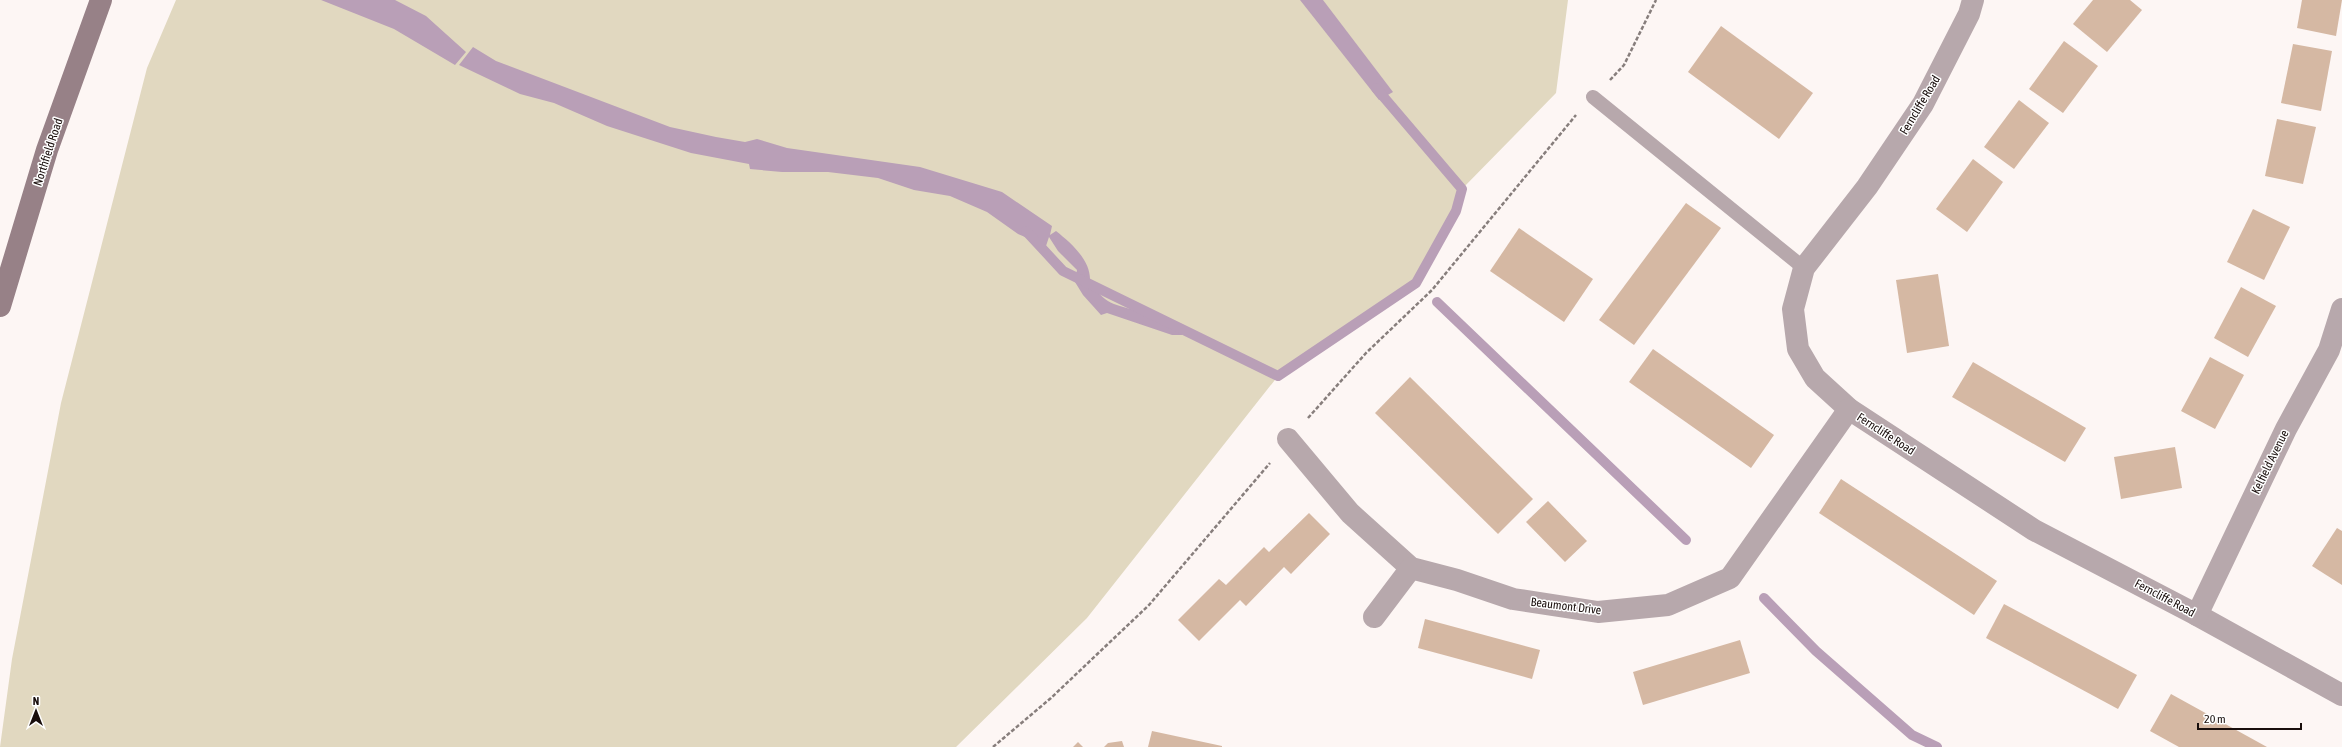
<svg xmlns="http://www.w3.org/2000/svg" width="2342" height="747" viewBox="0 0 2342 747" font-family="'Asap Condensed',sans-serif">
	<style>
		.green { fill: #e1d8c0 }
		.water { fill: #b99fb7 }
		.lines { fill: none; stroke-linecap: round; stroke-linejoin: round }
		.stream { stroke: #b99fb7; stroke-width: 10 }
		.building { fill: #d5b8a3 }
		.path { stroke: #877e7c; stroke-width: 2.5; stroke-dasharray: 4 2; stroke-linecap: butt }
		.lane { stroke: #b7a8ac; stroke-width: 14 }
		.street { stroke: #b7a8ac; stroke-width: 22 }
		.secondary { stroke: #978187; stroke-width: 22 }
		.labels { text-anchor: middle; stroke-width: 3; stroke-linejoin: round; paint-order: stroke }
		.street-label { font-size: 12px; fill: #190e0c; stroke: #fff }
	</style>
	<rect width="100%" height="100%" fill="#fdf6f4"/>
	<path class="green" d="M176,0H1568L1556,93L1462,189L1456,211L1416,283L1278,376L1087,618L956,747H0L12,659L61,403L147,68Z"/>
	<g class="water">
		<path d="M321,0H395L426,16L466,52L455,65L394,29Z"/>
		<path d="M1300,0H1323L1393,92L1379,100Z"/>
		<path d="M473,47L496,61L670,127L716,137L745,142L757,139L787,148L920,167L1002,192L1052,226L1050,235L1056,231C1071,243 1091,260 1090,281C1105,305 1114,304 1138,311C1144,313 1150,317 1156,318C1169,320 1172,318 1185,326L1182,335H1172L1107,313L1101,315L1083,295L1075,282L1077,270L1058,251L1049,237L1046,246L1018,234L987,212L950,196L914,190L878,178L828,172H782L750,169L749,164L691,153L607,126L554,103L520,94L459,65Z"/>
	</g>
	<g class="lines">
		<g class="stream">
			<path d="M1026,231L1063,271L1278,376L1416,283L1456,211L1462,189L1376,88"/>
			<path d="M1437,302L1686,540"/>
			<path d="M1764,598L1816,651L1912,735L1937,747"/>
		</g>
	</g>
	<g class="building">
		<path d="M2093,0H2130L2142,10L2107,52L2073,24Z"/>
		<path d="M2302,0H2342L2336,36L2297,28Z"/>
		<path d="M1721,26L1813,93L1779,139L1688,72Z"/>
		<path d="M2064,41L2098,66L2063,113L2029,89Z"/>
		<path d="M2293,44L2332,51L2321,111L2281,103Z"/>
		<path d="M2019,100L2049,123L2014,169L1984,147Z"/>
		<path d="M2277,119L2316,127L2303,184L2265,176Z"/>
		<path d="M1973,159L2003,182L1967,232L1936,209Z"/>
		<path d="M1686,203L1721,228L1634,345L1599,320Z"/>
		<path d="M2253,209L2290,227L2264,280L2227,262Z"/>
		<path d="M1519,228L1593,279L1564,322L1490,271Z"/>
		<path d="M1938,274L1949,346L1907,353L1896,280Z"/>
		<path d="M2241,287L2276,306L2248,357L2214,338Z"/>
		<path d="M1653,349L1774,435L1751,468L1629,382Z"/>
		<path d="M2210,357L2244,375L2215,429L2181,411Z"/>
		<path d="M1973,362L2086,428L2065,462L1952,397Z"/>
		<path d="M1410,377L1533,499L1498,534L1375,413Z"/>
		<path d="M2175,447L2182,488L2121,499L2114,457Z"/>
		<path d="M1841,479L1997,581L1974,615L1819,513Z"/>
		<path d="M1548,501L1587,541L1565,562L1526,522Z"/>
		<path d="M1309,513L1330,534L1291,574L1284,567L1246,606L1240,600L1199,641L1178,620L1219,579L1226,585L1264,547L1269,552Z"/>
		<path d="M2337,528L2342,531V585L2312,566Z"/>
		<path d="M2004,604L2137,675L2118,709L1986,638Z"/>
		<path d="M1425,619L1540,650L1532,679L1418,648Z"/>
		<path d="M1740,640L1750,673L1643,705L1633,672Z"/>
		<path d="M2171,694L2267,747H2179L2150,731Z"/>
		<path d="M1152,731L1222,746V747H1148Z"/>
		<path d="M1122,741L1124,747H1104L1108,743Z"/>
		<path d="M1078,742L1083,747H1073Z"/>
	</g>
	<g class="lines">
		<g class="path">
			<path d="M1610,80L1624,65L1656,0"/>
			<path d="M1308,418L1366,353L1432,290L1576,115"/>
			<path d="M993,747L1051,698L1149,605L1270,463"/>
		</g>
		<path class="lane" d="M1593,97L1804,268"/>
		<g class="street">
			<path d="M1973,0L1969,14L1923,104L1867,187L1804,268L1793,309L1798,349L1815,378L1849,409L2034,530L2197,615L2342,695"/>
			<path d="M1288,439L1350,513L1411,568L1457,580L1513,599L1598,612L1668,605L1730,578L1849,409"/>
			<path d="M2197,615L2286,429L2329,350L2342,309"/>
			<path d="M1374,617L1411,568"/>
		</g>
		<path class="secondary" d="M0,306L47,150L101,0"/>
	</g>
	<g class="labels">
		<g class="street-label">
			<text transform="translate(1920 105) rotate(-59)" y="4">Ferncliffe Road</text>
			<text transform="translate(48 152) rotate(-72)" y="4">Northfield Road</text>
			<text transform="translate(1886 434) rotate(33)" y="4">Ferncliffe Road</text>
			<text transform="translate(2270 462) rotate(-64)" y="4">Kelfield Avenue</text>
			<text transform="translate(2165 598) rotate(28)" y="4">Ferncliffe Road</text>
			<text transform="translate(1566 606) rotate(7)" y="4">Beaumont Drive</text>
		</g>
	</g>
	<g transform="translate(36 711)" stroke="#ffffff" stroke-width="3" paint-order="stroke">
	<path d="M0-3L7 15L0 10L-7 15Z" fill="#190e0c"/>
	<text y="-6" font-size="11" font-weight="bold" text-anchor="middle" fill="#190e0c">N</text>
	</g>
	<path d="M2198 723v6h103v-6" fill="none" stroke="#190e0c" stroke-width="2"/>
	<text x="2204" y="723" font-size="12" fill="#190e0c" stroke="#ffffff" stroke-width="3" paint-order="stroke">20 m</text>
</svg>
